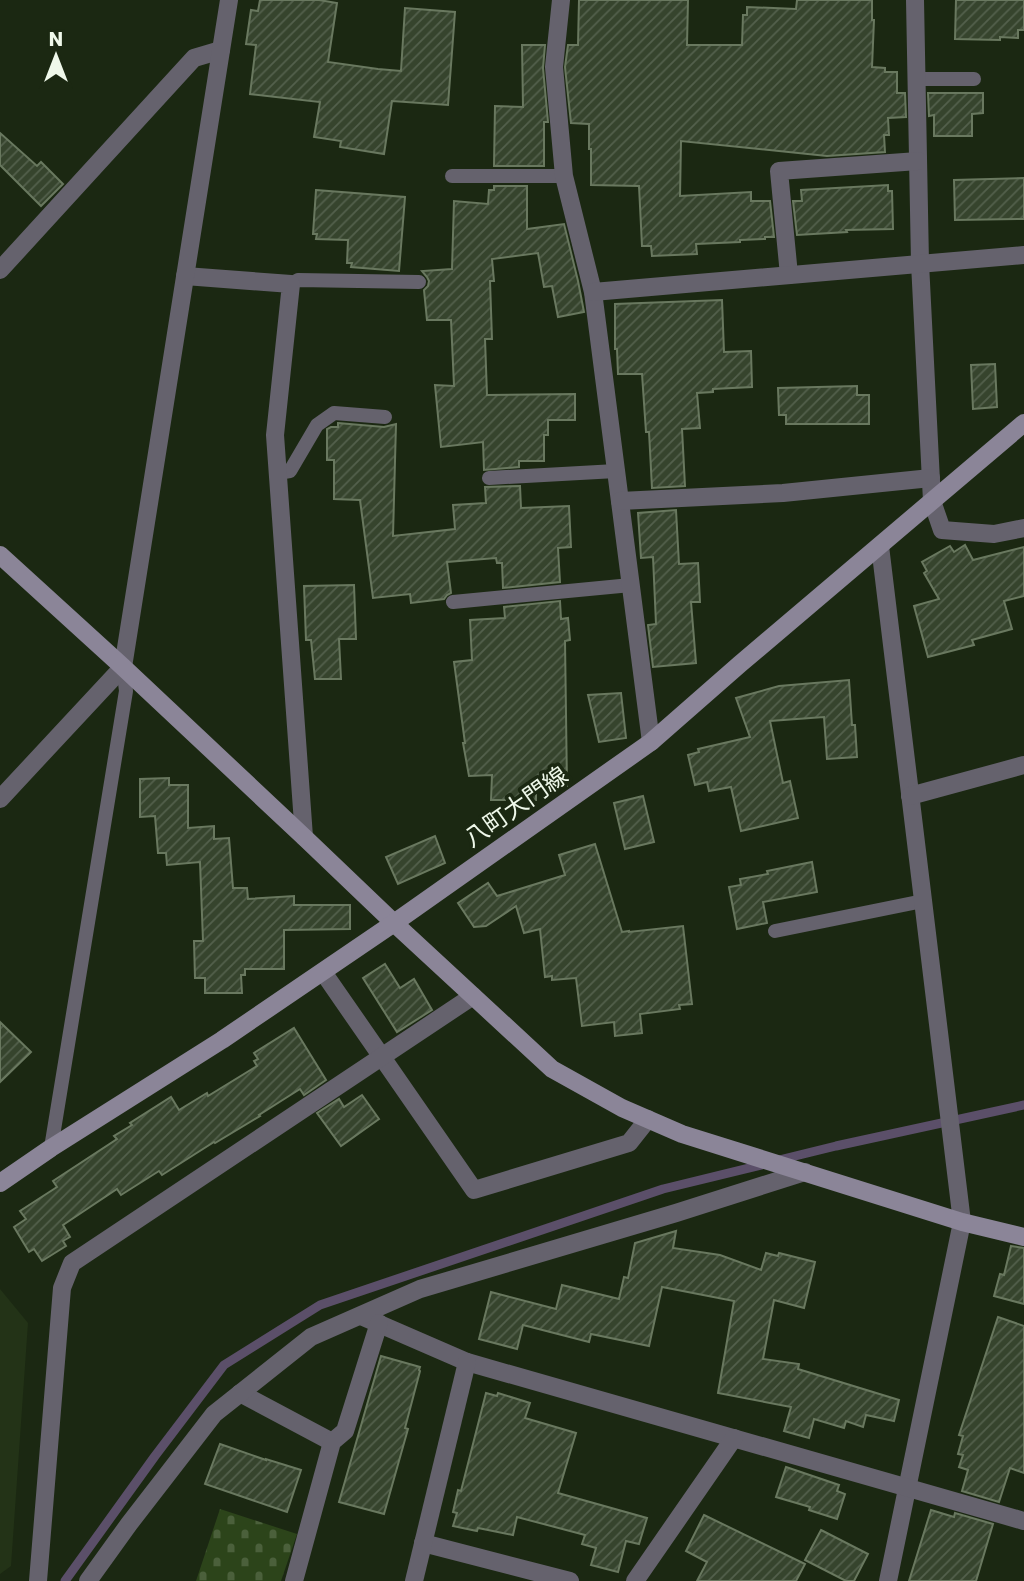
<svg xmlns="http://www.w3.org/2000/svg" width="1024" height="1581" viewBox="0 0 1024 1581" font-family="Poppins,'Noto Sans JP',sans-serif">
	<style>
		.built { fill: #233317 }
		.cemetery { fill: url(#cemetery-stones) }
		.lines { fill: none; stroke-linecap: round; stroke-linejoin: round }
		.stream { stroke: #5b4f69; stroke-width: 9 }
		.building { fill: url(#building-hatch); stroke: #69785f; stroke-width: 2 }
		.lane { stroke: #65626d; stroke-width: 14 }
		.street { stroke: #65626d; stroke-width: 18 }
		.secondary { stroke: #8b8598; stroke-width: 18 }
		.labels { text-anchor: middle; stroke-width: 7; stroke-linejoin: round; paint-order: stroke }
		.street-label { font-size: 24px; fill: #eff8ea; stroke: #1b2812 }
	</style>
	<defs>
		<pattern id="cemetery-stones" width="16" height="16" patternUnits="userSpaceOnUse" patternTransform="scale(1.75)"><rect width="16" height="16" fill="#2c441a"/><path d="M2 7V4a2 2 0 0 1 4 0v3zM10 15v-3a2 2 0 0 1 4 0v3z" fill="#4b603b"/></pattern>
		<pattern id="building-hatch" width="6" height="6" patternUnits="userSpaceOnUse" patternTransform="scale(1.75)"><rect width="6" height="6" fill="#36442d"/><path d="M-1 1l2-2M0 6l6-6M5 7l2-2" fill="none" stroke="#53604c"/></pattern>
	</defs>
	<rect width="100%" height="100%" fill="#1b2812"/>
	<path class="built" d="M0,1289L28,1323L11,1566L0,1574Z"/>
	<path class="cemetery" d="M220,1509L297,1534L281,1581H196Z"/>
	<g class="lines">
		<g class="stream">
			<path d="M779,1160L836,1146L1024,1105"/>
			<path d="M65,1581L155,1456L224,1365L320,1305L663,1189L765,1164"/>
		</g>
	</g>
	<g class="building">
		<path d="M260,0H319L337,3L328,62L378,69L401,71L405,8L455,12L448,105L392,101L384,154L340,147L341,141L314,137L320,102L250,94L256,45L246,44L251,10L258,11Z"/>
		<path d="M579,0H688L687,45H742L743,15H747V7L796,9L797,0H872V20H874L872,67L885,68V72H897V93H905L906,117L888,118L889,135H884L885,152L827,156L681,141L680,196L751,192V201H770L774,237H765V239L740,240V242L696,244L697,254L652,256L651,246H642L639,186L591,185V149H589V124L571,123L565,67L568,45H578Z"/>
		<path d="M956,0H1024V30H1018V38L1000,37V40L955,39Z"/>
		<path d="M522,45H545L543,68L548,122H544V166H494L495,106L523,107Z"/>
		<path d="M928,93H983V113L972,114V136H934V115L929,116Z"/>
		<path d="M0,133L37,166L41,162L63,184L41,206L0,165Z"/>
		<path d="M1024,178V219L955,220L954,180Z"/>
		<path d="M888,185V191H892L893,229L846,230L847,232L797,235L793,201H802L801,190Z"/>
		<path d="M494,186H527V229L564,224L578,281L584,312L558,317L552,286L544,287L538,253L492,259L494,281H490L492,339H485L487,395L575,394V420H548V435H544V461H519V467L484,470L483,442L441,447L435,385L454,386L451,320H427L424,290L428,286L429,281L427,277L422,271L452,269L454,201L488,204L489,190H494Z"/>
		<path d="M316,190L405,197L399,271L351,267L352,263H347L348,240L316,239L317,234H313Z"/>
		<path d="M722,300L724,352L751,351L752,387L713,389V392L697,393L700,428L682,429L685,486L652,488L649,432H646L642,374H618L617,349H615V304Z"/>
		<path d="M995,364L997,407L973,409L971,365Z"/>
		<path d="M857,386V395H869V424H786V415H779L778,388Z"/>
		<path d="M338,423L384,427L396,424L393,536L455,529L453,505L486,503L485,487L520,486L521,508L569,506L571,547L558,548L560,582L503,588L502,563H497L496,558L447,562L451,593L447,595L444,599L411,603L410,594L373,598L360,500L334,499V460H327V429L331,427H338Z"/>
		<path d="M676,510L679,564L698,563L700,602H691L696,663L653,667L648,625L656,624L653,557L641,558L638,513Z"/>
		<path d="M965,545L973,560L1024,547V596L1004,601L1012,629L972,640L974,645L928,657L914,606L939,599L924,573L927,571L922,562L950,546L954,552Z"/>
		<path d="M354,585L356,639H339L341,679H315L311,640H306L304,586Z"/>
		<path d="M560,601L561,619L568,618L570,640L565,641L567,786H536V800H491L492,775L469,776L463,743H465L454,662L472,660L470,620L505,618L504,607Z"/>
		<path d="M849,680L852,725H855L857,757L827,759L824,717L770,721L783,783L790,781L798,818L741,831L731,787L709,791L707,782L695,785L688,755L699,752L698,749L750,737L736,698L779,686Z"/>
		<path d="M621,693L626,738L599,742L588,695Z"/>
		<path d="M169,778V785H188V828L214,826V839L229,838L233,888H247L248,899L294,896V905H350V929L284,930V969H245V975H241L242,993H205V978H195L194,941H203L200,862L167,865L166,853H158L155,816L140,817V779Z"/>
		<path d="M643,796L654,842L625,849L614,803Z"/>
		<path d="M435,836L445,863L398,884L386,857Z"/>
		<path d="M595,844L622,932L629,931V932L683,926L692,1004L679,1005L680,1009L640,1014L642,1033L615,1036L614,1022L582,1026L576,978L552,980V976L545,977L540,929L524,933L516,906L486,926L474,927L458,903L488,883L497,896L565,875L559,855Z"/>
		<path d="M812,862L817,892L763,902L767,923L737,929L729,887L741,885L740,879L768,874L767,871Z"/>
		<path d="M385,964L400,988L414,979L432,1010L397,1032L363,978Z"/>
		<path d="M0,1022L31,1052L0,1082Z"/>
		<path d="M294,1028L326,1080L304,1095L300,1089L259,1115L260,1116L215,1143L214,1142L162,1175L159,1171L121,1195L117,1189L63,1225L70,1237L63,1241L66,1246L42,1261L34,1249L29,1252L14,1227L26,1219L20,1211L57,1187L53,1181L117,1139L114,1136L132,1125L130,1123L171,1097L179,1110L207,1093L208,1096L257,1066L254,1061L258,1059L254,1053Z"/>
		<path d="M362,1095L379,1119L341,1146L317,1113L339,1099L344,1107Z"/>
		<path d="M676,1231L673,1248L720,1255L761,1270L766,1253L778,1256L779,1253L815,1262L804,1308L774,1300L763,1359L799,1364L798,1369L899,1400L894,1421L866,1415L863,1427L846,1421L844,1428L814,1419L809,1438L784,1431L791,1407L718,1393L734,1301L662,1287L649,1346L591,1334L589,1342L523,1325L517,1349L479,1339L491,1292L556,1309L562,1285L619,1299L624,1277L628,1278L635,1243Z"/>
		<path d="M1011,1246L1024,1248V1304L994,1296L1000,1274L1004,1275Z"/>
		<path d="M998,1317L1024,1326V1473L1010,1468L999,1502L962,1491L968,1470L959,1467L963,1455L958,1454L963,1436L959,1435Z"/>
		<path d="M381,1356L420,1367L419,1370L420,1371L405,1428L408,1429L384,1514L339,1502Z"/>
		<path d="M486,1393L497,1396L498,1393L530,1403L525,1418L576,1433L558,1493L647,1518L639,1544L626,1541L618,1572L591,1565L596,1548L582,1544L585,1535L517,1517L513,1535L478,1528L477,1531L453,1526L457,1513L453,1512L458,1490L461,1491Z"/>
		<path d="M220,1444L266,1460V1459L301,1470L287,1512L205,1484Z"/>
		<path d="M786,1467L839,1485L837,1491L845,1494L837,1519L809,1510L810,1507L776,1497Z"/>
		<path d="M931,1510L954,1517L955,1513L993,1524L976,1581H909Z"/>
		<path d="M704,1515L805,1564L796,1581H697L707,1562L686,1551Z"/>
		<path d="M821,1530L868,1554L854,1581H846L805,1560Z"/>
	</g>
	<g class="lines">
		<g class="lane">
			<path d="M916,79H974"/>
			<path d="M452,176H564"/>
			<path d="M291,284L298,280L419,282"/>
			<path d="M278,473L290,471L317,425L334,413L385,417"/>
			<path d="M489,478L616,471"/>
			<path d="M453,602L631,585"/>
			<path d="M775,931L923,901"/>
			<path d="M51,1148L126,691L123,667"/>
		</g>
		<g class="street">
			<path d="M561,0L554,67L564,176L593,292L651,742"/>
			<path d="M915,0L920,263L932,501L942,530L994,534L1024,528"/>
			<path d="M0,270L194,58L221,50"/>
			<path d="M789,275L779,171L918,161"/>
			<path d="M185,276L291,284L275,435L304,837"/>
			<path d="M593,292L1024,255"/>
			<path d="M620,501L783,493L931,478"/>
			<path d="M880,546L962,1222L888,1581"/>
			<path d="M910,796L1024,765"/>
			<path d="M0,799L123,667L229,0"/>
			<path d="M323,972L474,1190L629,1143L648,1119"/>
			<path d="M361,1316L467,1362L1024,1521"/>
			<path d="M240,1393L332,1442"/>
			<path d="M423,1543L570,1581"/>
			<path d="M38,1581L62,1288L72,1263L473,996"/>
			<path d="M88,1581L129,1524L214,1414L311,1337L420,1289L676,1213L805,1172"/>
			<path d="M294,1581L332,1442L345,1431L379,1323"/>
			<path d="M414,1581L467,1362"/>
			<path d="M635,1581L734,1438"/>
		</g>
		<g class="secondary">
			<path d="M0,555L123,667L304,837L394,923L552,1069L622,1108L682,1134L962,1222L1024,1237"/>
			<path d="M0,1183L51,1148L222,1040L394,923L651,742L740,664L1024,423"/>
		</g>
	</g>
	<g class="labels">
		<g class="street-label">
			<text transform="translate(516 807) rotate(-35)" y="8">八町大門線</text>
		</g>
	</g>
	<g transform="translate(56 56)" stroke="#1b2812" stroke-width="5" paint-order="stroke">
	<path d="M0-5L12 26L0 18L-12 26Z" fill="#eff8ea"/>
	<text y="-10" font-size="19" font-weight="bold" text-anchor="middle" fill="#eff8ea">N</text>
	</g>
</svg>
